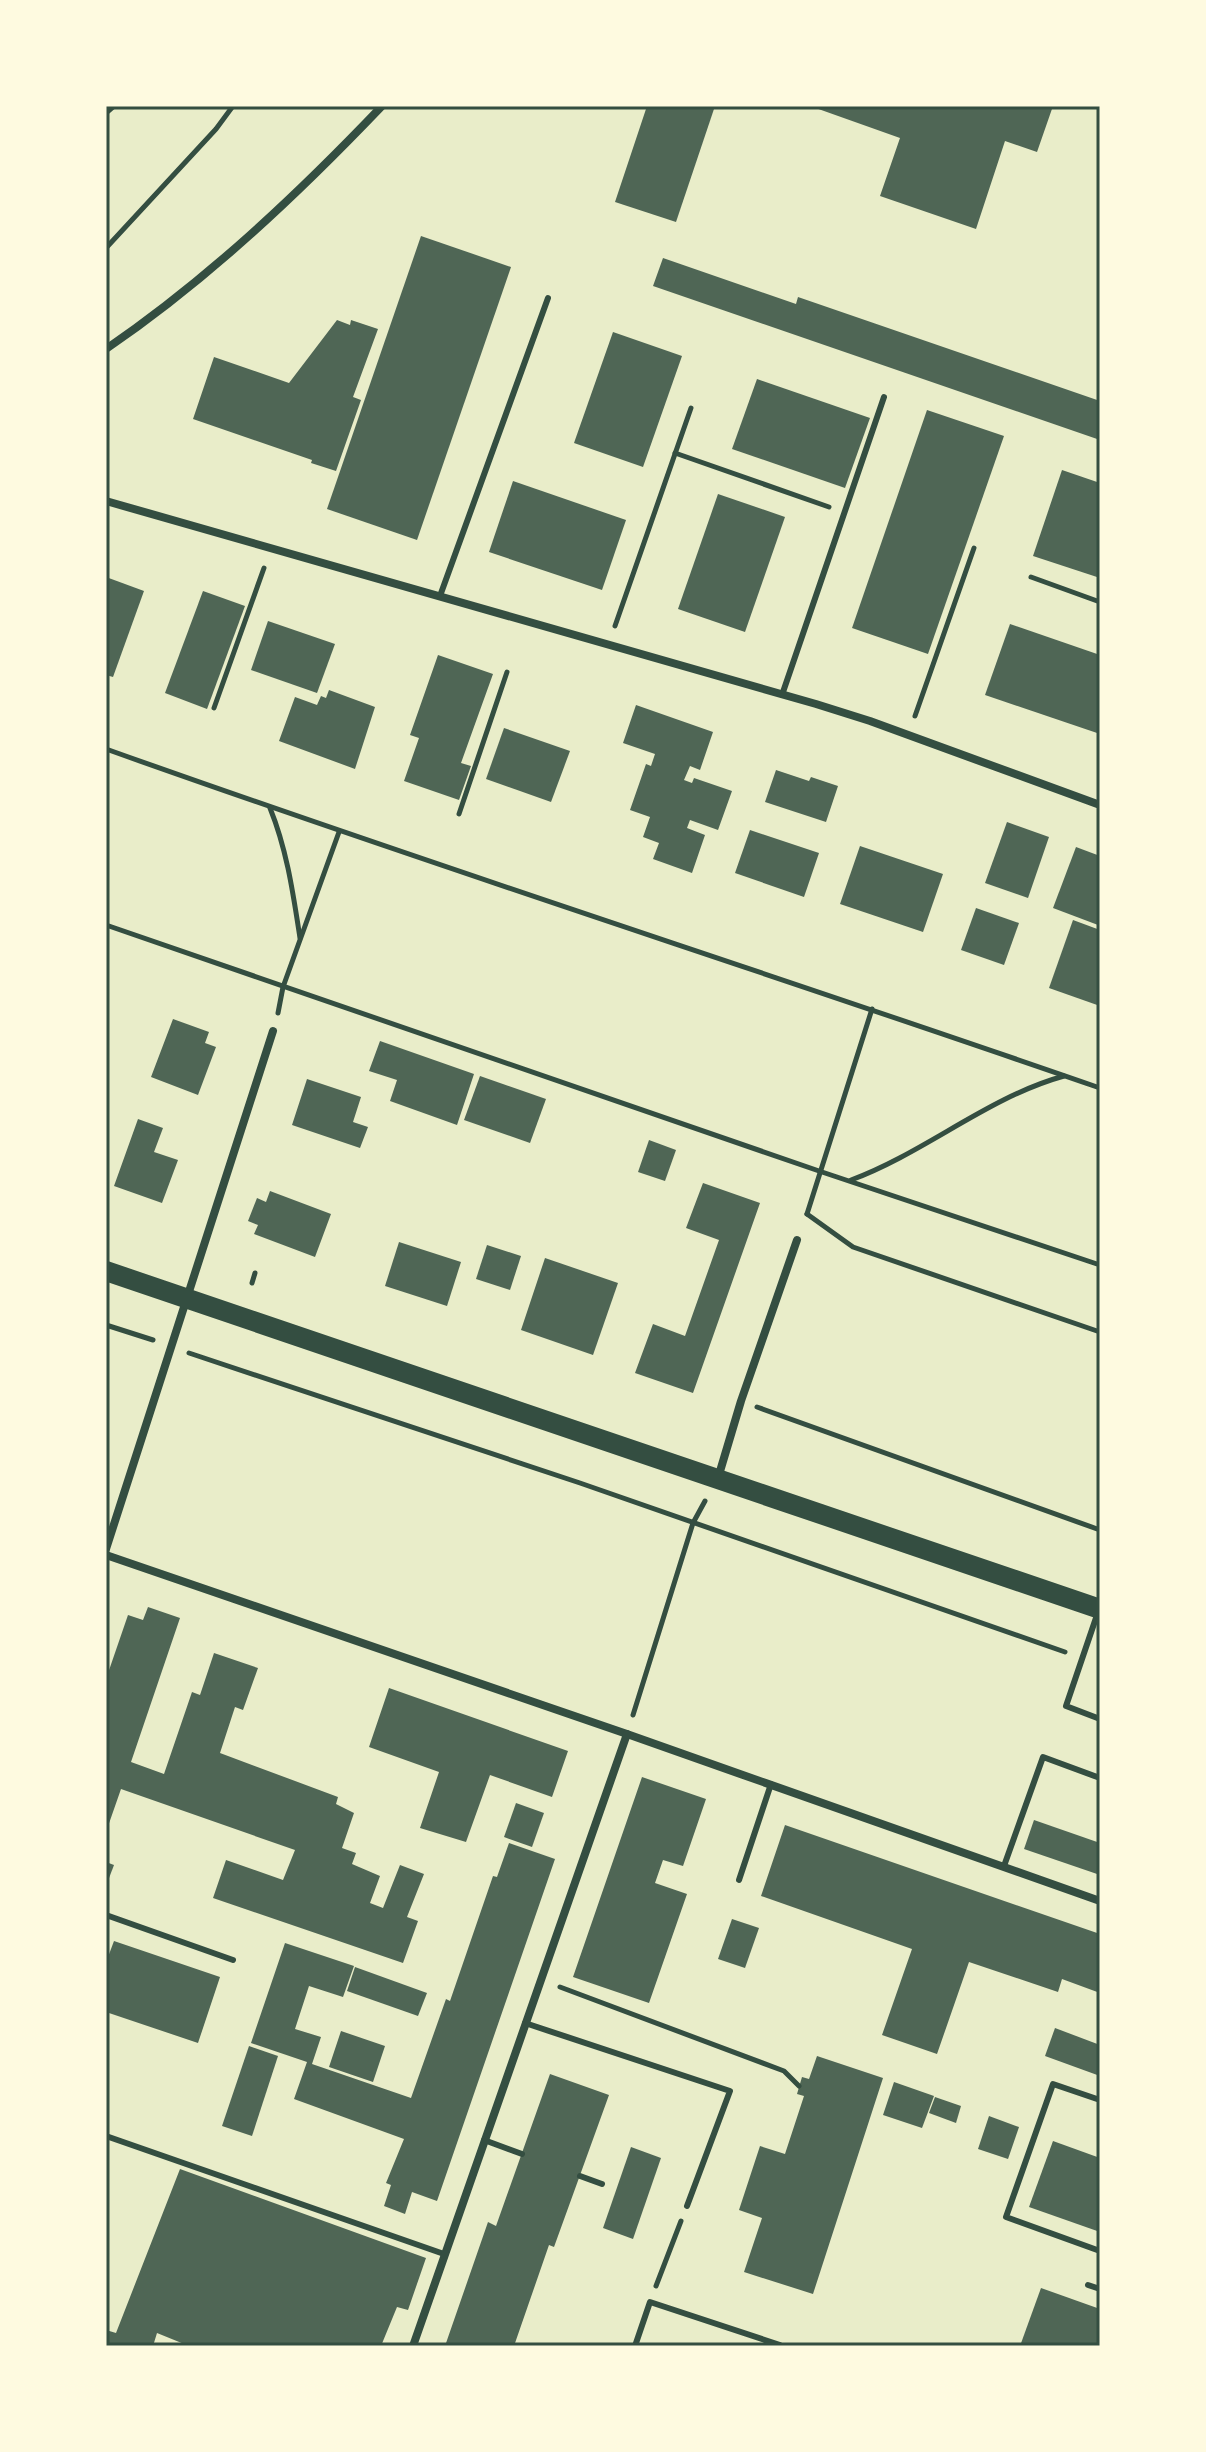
<svg xmlns="http://www.w3.org/2000/svg" width="1206" height="2452" viewBox="0 0 1206 2452" font-family="'IBM Plex Sans',sans-serif">
	<style>
		.building { fill: #4f6655 }
		.lines { fill: none; stroke-linecap: round; stroke-linejoin: round }
		.path { stroke: #344e41; stroke-width: 5 }
		.service { stroke: #344e41; stroke-width: 6 }
		.minor { stroke: #344e41; stroke-width: 8 }
		.primary { stroke: #344e41; stroke-width: 20 }
		.neatline { fill: none; stroke: #344e41; stroke-width: 3 }
	</style>
	<rect width="100%" height="100%" fill="#e9edc9"/>
	<g class="building">
		<path d="M647,106H715L676,222L615,202Z"/>
		<path d="M810,106H1053L1037,152L1005,141L976,229L880,196L900,138Z"/>
		<path d="M421,236L511,267L417,540L327,509Z"/>
		<path d="M663,258L796,304L798,297L1100,401V440L653,286Z"/>
		<path d="M337,320L350,325L351,320L378,329L353,397L361,400L336,471L311,463L312,460L193,419L214,357L289,383Z"/>
		<path d="M613,332L682,356L643,467L574,443Z"/>
		<path d="M757,379L870,418L845,488L732,449Z"/>
		<path d="M927,410L1004,436L928,654L852,628Z"/>
		<path d="M1062,470L1100,483V578L1033,556Z"/>
		<path d="M513,481L626,520L602,590L489,552Z"/>
		<path d="M718,494L785,517L745,632L678,609Z"/>
		<path d="M106,577L144,591L113,677L106,675Z"/>
		<path d="M203,591L245,606L207,709L165,693Z"/>
		<path d="M268,621L335,644L317,693L251,670Z"/>
		<path d="M1010,624L1100,655V734L985,695Z"/>
		<path d="M438,655L493,674L461,763L471,766L459,800L404,781L419,738L410,735Z"/>
		<path d="M329,690L375,707L355,769L279,741L295,697L317,705L321,696L326,698Z"/>
		<path d="M636,705L713,732L700,770L690,766L684,780L692,783L694,778L732,791L718,830L690,820L687,828L705,835L692,873L653,859L659,843L643,837L650,817L630,810L646,764L651,766L655,754L623,743Z"/>
		<path d="M504,728L570,751L551,802L486,779Z"/>
		<path d="M776,770L809,781L811,777L838,786L826,822L765,802Z"/>
		<path d="M1007,822L1049,837L1028,898L985,883Z"/>
		<path d="M750,830L819,853L804,897L735,873Z"/>
		<path d="M860,846L943,874L923,932L840,904Z"/>
		<path d="M1076,847L1100,856L1098,925L1053,908Z"/>
		<path d="M976,908L1019,923L1004,965L961,950Z"/>
		<path d="M1073,920L1100,930V1006L1049,988Z"/>
		<path d="M173,1019L209,1032L205,1043L216,1047L198,1095L151,1077Z"/>
		<path d="M380,1041L474,1074L457,1125L390,1101L397,1080L369,1071Z"/>
		<path d="M480,1076L546,1099L530,1143L464,1120Z"/>
		<path d="M307,1079L361,1097L353,1122L368,1127L360,1148L292,1125Z"/>
		<path d="M138,1119L163,1128L154,1152L178,1160L162,1203L114,1186Z"/>
		<path d="M649,1140L676,1150L665,1181L638,1172Z"/>
		<path d="M703,1183L760,1203L693,1393L635,1373L653,1324L685,1336L719,1240L686,1228Z"/>
		<path d="M270,1191L331,1214L315,1257L254,1234L258,1225L248,1221L257,1198L266,1202Z"/>
		<path d="M399,1242L461,1262L447,1306L385,1286Z"/>
		<path d="M487,1245L521,1256L510,1290L476,1279Z"/>
		<path d="M545,1258L618,1283L593,1355L521,1330Z"/>
		<path d="M148,1607L180,1618L131,1762L164,1774L192,1692L200,1695L214,1653L258,1668L243,1710L235,1707L220,1753L338,1797L336,1804L354,1813L342,1848L356,1853L352,1864L380,1876L370,1903L383,1908L400,1865L424,1874L407,1917L418,1921L403,1963L213,1898L226,1860L283,1880L295,1850L121,1789L106,1832V1679L128,1615L143,1620Z"/>
		<path d="M389,1688L568,1751L552,1797L490,1775L466,1842L420,1828L439,1772L369,1747Z"/>
		<path d="M642,1777L706,1799L683,1866L663,1860L655,1883L687,1894L649,2003L573,1977Z"/>
		<path d="M516,1803L544,1813L532,1847L504,1837Z"/>
		<path d="M1034,1820L1100,1843V1875L1024,1849Z"/>
		<path d="M785,1825L1100,1934V1993L1062,1979L1058,1992L969,1962L937,2054L882,2035L912,1949L761,1896Z"/>
		<path d="M509,1843L555,1859L437,2201L412,2192L405,2214L384,2206L391,2185L386,2183L404,2139L294,2099L307,2062L251,2043L285,1943L354,1966L343,1997L309,1986L295,2029L321,2037L312,2064L411,2098L446,1999L450,2001L493,1876L497,1877Z"/>
		<path d="M106,1862L114,1865L106,1886Z"/>
		<path d="M732,1919L759,1928L745,1968L718,1959Z"/>
		<path d="M114,1941L220,1977L198,2043L106,2012V1956L108,1957Z"/>
		<path d="M355,1967L427,1993L418,2016L347,1991Z"/>
		<path d="M1055,2028L1100,2045V2076L1045,2056Z"/>
		<path d="M341,2031L385,2046L373,2082L329,2067Z"/>
		<path d="M249,2046L278,2056L252,2136L222,2126Z"/>
		<path d="M817,2056L883,2078L813,2294L744,2272L762,2218L739,2210L760,2146L785,2154L804,2096L797,2094L802,2077L809,2079Z"/>
		<path d="M550,2074L609,2095L554,2247L549,2245L514,2346H445L488,2222L496,2226Z"/>
		<path d="M894,2082L934,2096L922,2128L883,2115Z"/>
		<path d="M935,2097L961,2106L956,2123L929,2113Z"/>
		<path d="M989,2116L1019,2127L1008,2159L978,2149Z"/>
		<path d="M1053,2141L1100,2158V2232L1029,2207Z"/>
		<path d="M631,2147L661,2158L633,2239L603,2228Z"/>
		<path d="M180,2169L426,2258L408,2310L397,2307L381,2346H189L157,2333L153,2346H106V2330L116,2333Z"/>
		<path d="M1041,2288L1100,2309V2346H1020Z"/>
	</g>
	<g class="lines">
		<g class="path">
			<path d="M106,113L114,106"/>
			<path d="M106,248L216,129L233,106"/>
			<path d="M675,453L829,507"/>
			<path d="M1031,577L1100,602"/>
			<path d="M615,626L691,408"/>
			<path d="M214,708L264,568"/>
			<path d="M915,716L974,548"/>
			<path d="M106,749C436,867 769,973 1100,1088"/>
			<path d="M270,808C287,850 293,893 300,938"/>
			<path d="M459,814L507,672"/>
			<path d="M106,925L822,1172L1100,1265"/>
			<path d="M278,1013L283,987L339,832"/>
			<path d="M851,1180C926,1152 988,1097 1064,1076"/>
			<path d="M807,1214L853,1247L1100,1332"/>
			<path d="M807,1214L872,1009"/>
			<path d="M252,1283L255,1273"/>
			<path d="M106,1325L153,1340"/>
			<path d="M189,1353L580,1483L1065,1652"/>
			<path d="M757,1407L1100,1530"/>
			<path d="M633,1715L693,1523L705,1501"/>
			<path d="M560,1987L784,2071L799,2086"/>
			<path d="M656,2286L681,2221"/>
		</g>
		<g class="service">
			<path d="M440,596L548,298"/>
			<path d="M782,695L884,397"/>
			<path d="M1098,1612L1066,1706L1100,1719"/>
			<path d="M1004,1866L1043,1757L1100,1778"/>
			<path d="M739,1880L771,1784"/>
			<path d="M106,1915L233,1960"/>
			<path d="M525,2023L730,2091L687,2206"/>
			<path d="M1100,2100L1053,2084L1006,2217L1100,2251"/>
			<path d="M106,2136L444,2254"/>
			<path d="M484,2140L522,2154"/>
			<path d="M580,2176L602,2184"/>
			<path d="M1088,2285L1100,2289"/>
			<path d="M635,2346L650,2302L780,2345"/>
		</g>
		<g class="minor">
			<path d="M106,349C207,280 298,194 382,106"/>
			<path d="M106,501L816,704L870,721L1100,805"/>
			<path d="M718,1478L741,1401L797,1240"/>
			<path d="M106,1549L273,1031"/>
			<path d="M106,1555L627,1734L1100,1901"/>
			<path d="M413,2346L627,1734"/>
		</g>
		<path class="primary" d="M106,1271L1100,1609"/>
	</g>
	<rect width="1206" height="2452" fill="none" stroke="#fefae0" stroke-width="216"/>
	<rect x="108" y="108" width="990" height="2236" class="neatline"/>
</svg>
